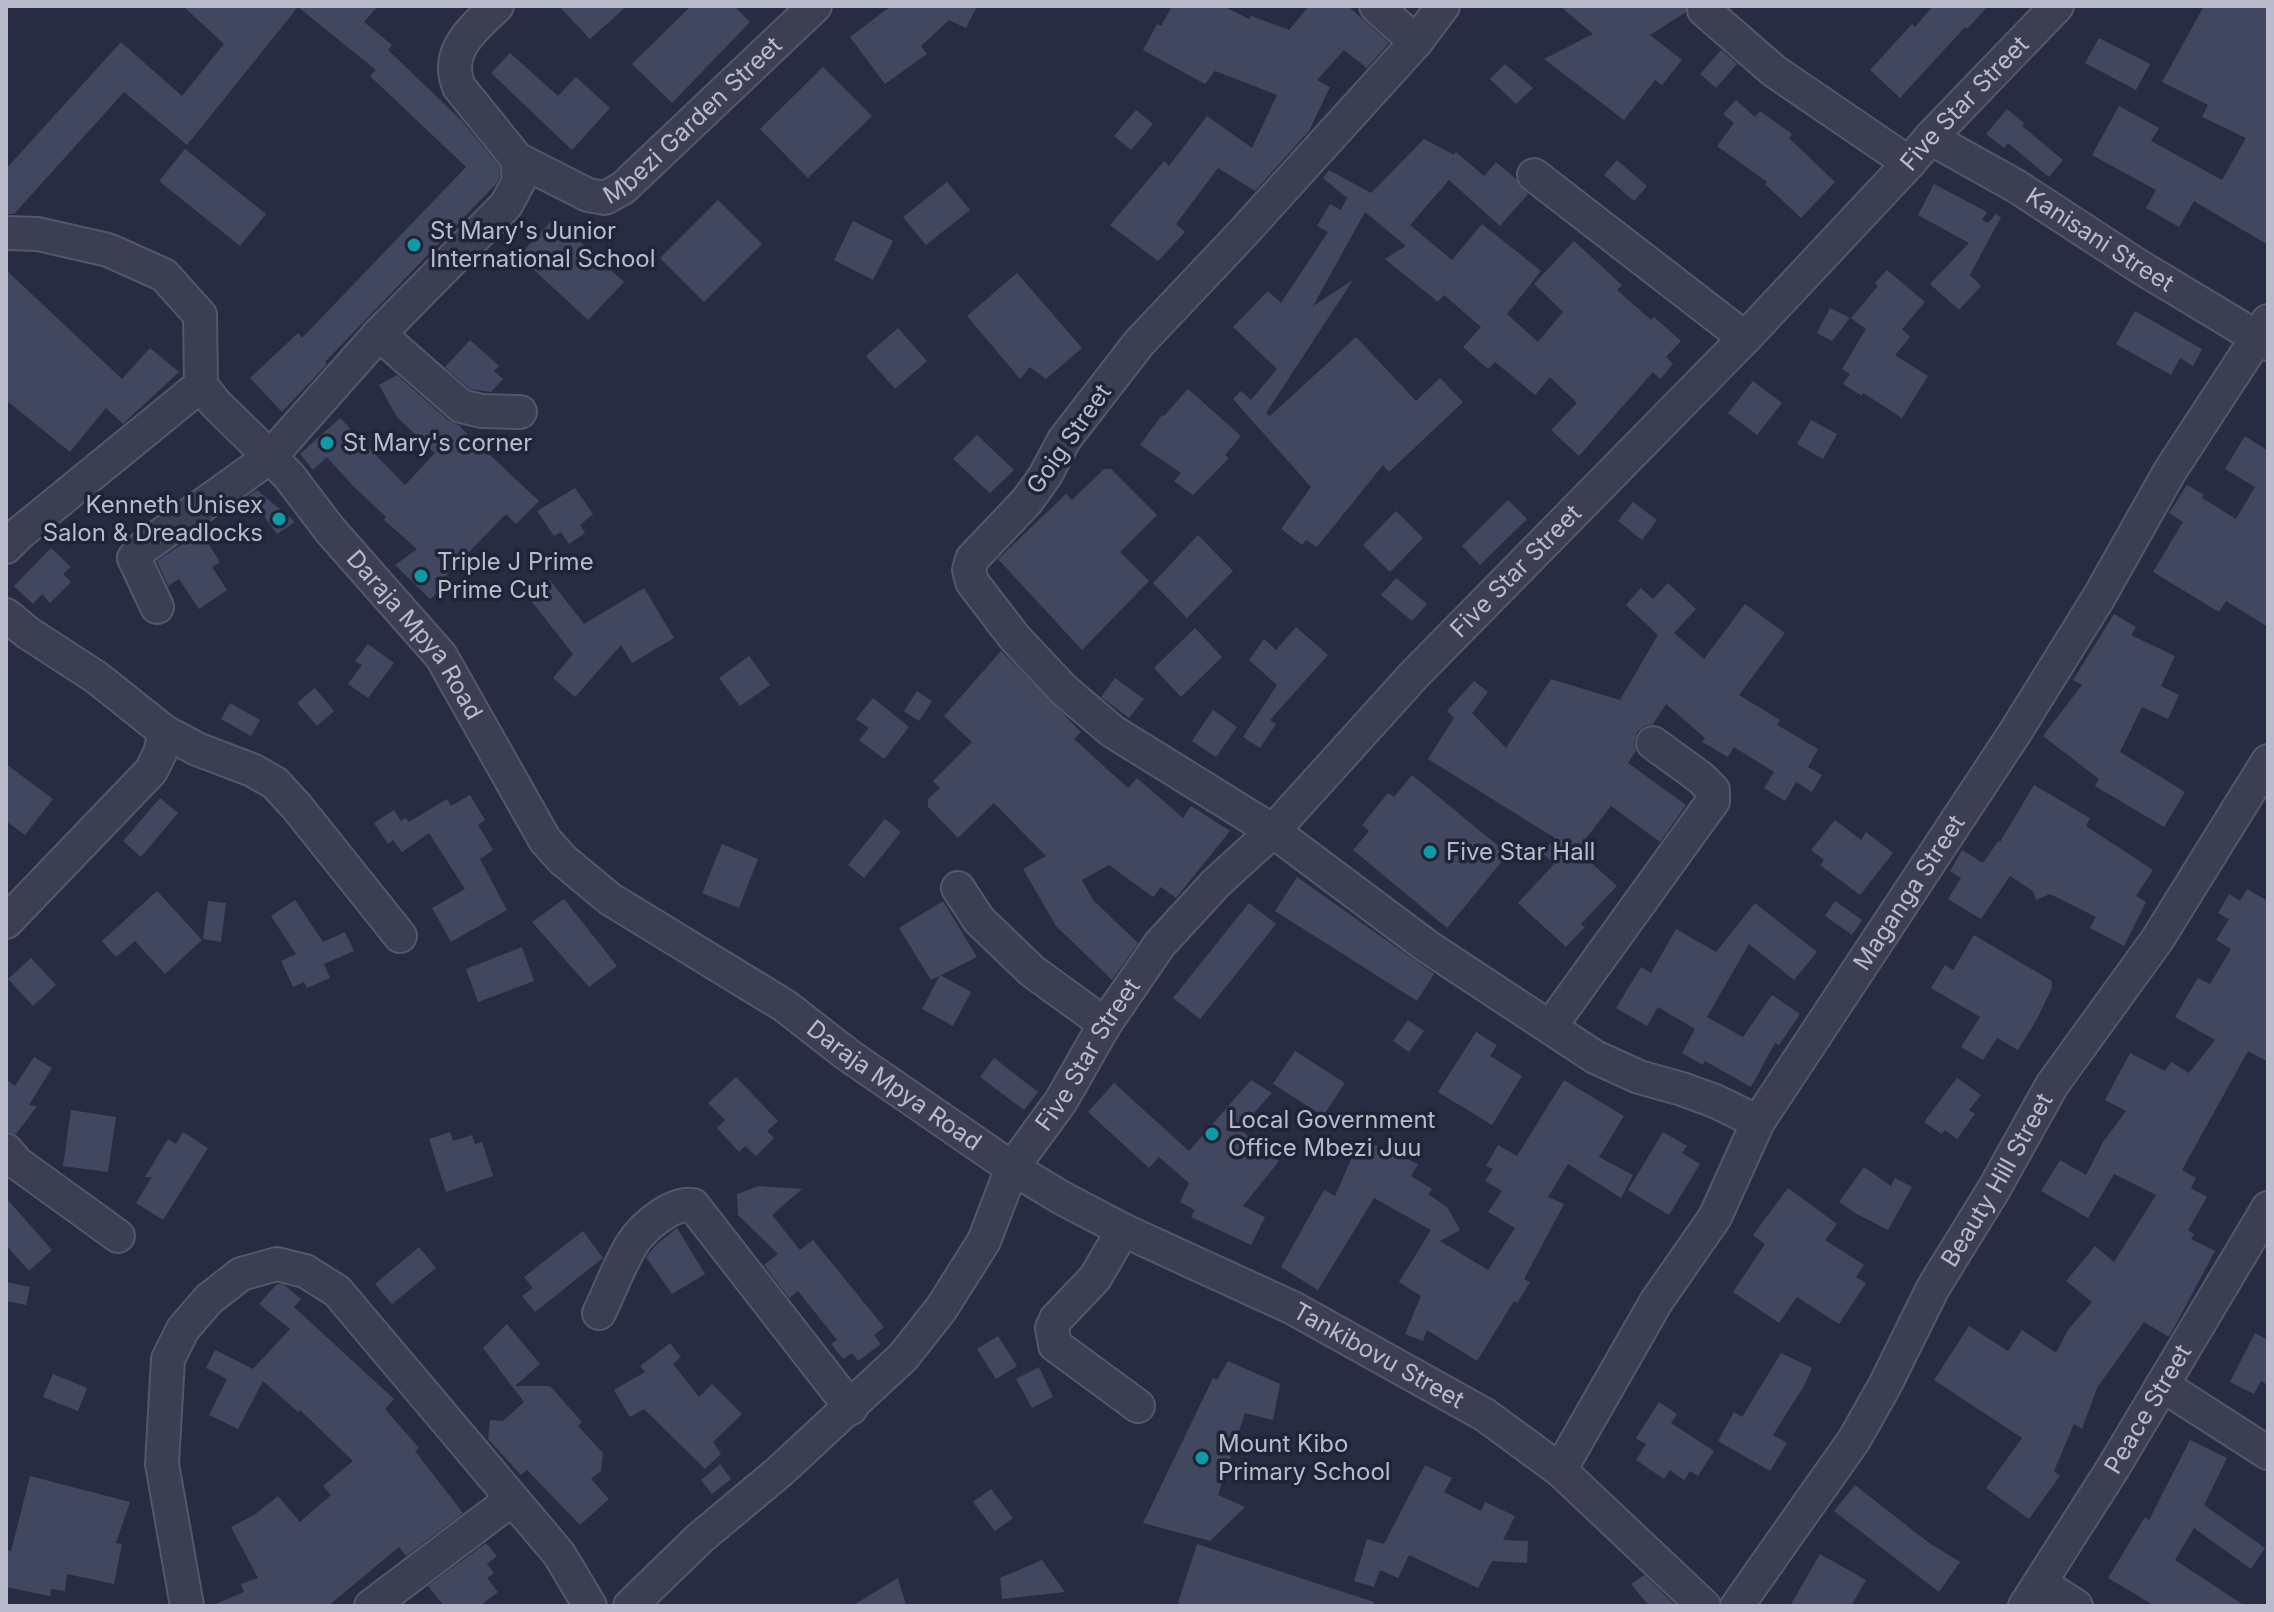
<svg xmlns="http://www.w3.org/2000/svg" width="2274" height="1612" viewBox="0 0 2274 1612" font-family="Inter,sans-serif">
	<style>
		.building { fill: #424760 }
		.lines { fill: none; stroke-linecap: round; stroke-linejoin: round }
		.minor-casing { stroke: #545769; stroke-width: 36 }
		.minor { stroke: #3c3f52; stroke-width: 32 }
		.culture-dot { fill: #0f9aa8; stroke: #202437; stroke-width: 3 }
		.labels { text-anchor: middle; stroke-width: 7; stroke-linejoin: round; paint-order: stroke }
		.street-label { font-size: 24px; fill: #b9bbcc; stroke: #202437 }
		.poi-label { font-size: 24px; fill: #b9bbcc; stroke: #202437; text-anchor: start }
	</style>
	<rect width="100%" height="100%" fill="#282c42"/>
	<g class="building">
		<path d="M183,6H378L364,22L392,45L388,50L461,120L499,166L500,177L496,184L325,362L327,364L282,412L250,378L298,333L302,338L466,167L370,76L376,70L298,7L187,145L124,92L14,214H6V169L121,42L182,96L224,44Z"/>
		<path d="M559,6H627L590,39Z"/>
		<path d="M691,6H734L750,22L672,103L632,64Z"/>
		<path d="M891,6H977L966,28L949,20L921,46L927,54L885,84L850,37Z"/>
		<path d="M1172,6H1223L1249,19L1251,16L1289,30L1309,6H1348L1389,43L1367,68L1344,50L1317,80L1330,87L1309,131L1255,191L1218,168L1176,224L1185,232L1158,261L1110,225L1164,161L1169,166L1207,116L1252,148L1277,95L1215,71L1205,84L1143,50L1157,24L1161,26Z"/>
		<path d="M1560,6H1686V12L1650,35L1682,60L1662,85L1655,80L1624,120L1544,59L1593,34Z"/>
		<path d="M1933,6H1988L1967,29L1965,27L1900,98L1870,70L1912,24L1915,27Z"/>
		<path d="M2204,6H2268V245L2194,201L2179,227L2146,208L2156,190L2092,155L2119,106L2159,128L2151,141L2222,180L2246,138L2202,117L2208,105L2162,82Z"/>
		<path d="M2099,38L2150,64L2136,90L2085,63Z"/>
		<path d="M1721,50L1737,64L1716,88L1700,74Z"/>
		<path d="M510,53L558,96L576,77L610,108L572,150L491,73Z"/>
		<path d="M1505,64L1533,88L1516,104L1490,79Z"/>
		<path d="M823,67L872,116L808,178L760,129Z"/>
		<path d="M1736,100L1755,117L1760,111L1792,134L1789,138L1835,182L1801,218L1765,184L1767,182L1717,146L1734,123L1723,114Z"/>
		<path d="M2007,109L2024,123L2022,126L2063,160L2049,177L2008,143L2004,148L1986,134Z"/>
		<path d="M1136,110L1153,124L1131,150L1114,136Z"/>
		<path d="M1424,139L1454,155L1456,152L1484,176L1496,162L1516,179L1528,194L1500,226L1449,180L1410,225L1452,260L1482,224L1541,271L1507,314L1538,342L1563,312L1534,284L1574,241L1622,285L1617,290L1651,320L1654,317L1681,341L1666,357L1673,364L1660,379L1653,372L1579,456L1551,430L1577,403L1550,377L1535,395L1495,362L1488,369L1463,347L1481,327L1444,295L1438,302L1385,259L1406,246L1365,212L1313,306L1353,280L1266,413L1270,416L1356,337L1416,401L1440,378L1463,402L1389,472L1383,465L1317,547L1306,540L1302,545L1281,529L1311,487L1233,399L1241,391L1251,400L1277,369L1233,327L1268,291L1281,303L1328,232L1317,226L1330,204L1341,210L1347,198L1323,178L1329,170L1371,193Z"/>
		<path d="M185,149L266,214L240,246L159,181Z"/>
		<path d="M1617,160L1647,186L1634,201L1604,175Z"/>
		<path d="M947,182L970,210L926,245L903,217Z"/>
		<path d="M1934,184L1987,212L1982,220L1988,223L1996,214L2001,217L1970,275L1981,286L1959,310L1930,284L1969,243L1918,215Z"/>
		<path d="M718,200L762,244L704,302L660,258Z"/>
		<path d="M554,218L624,282L588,320L519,256Z"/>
		<path d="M853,221L893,241L873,280L834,260Z"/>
		<path d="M6,270L122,379L150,348L179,372L123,424L106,408L70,452L6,400Z"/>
		<path d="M1887,270L1925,302L1902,329L1910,337L1895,355L1928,376L1902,418L1863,393L1862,396L1843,384L1850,374L1842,369L1866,329L1851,318L1878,286L1875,283Z"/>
		<path d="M1017,273L1082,348L1046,379L1030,367L1020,379L967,316Z"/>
		<path d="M1830,308L1850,318L1832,341L1817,333Z"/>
		<path d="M2135,311L2202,349L2193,366L2180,358L2171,375L2116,344Z"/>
		<path d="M898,328L927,361L895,389L866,356Z"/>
		<path d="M470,340L499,366L494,371L503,379L491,392L470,389L445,367Z"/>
		<path d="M397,375L448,420L461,426L460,427L539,501L516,524L506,514L440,582L445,587L430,599L395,565L417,549L384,520L386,517L353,486L327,457L313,470L300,454L340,418L405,485L435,453L397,417L379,385Z"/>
		<path d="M1753,381L1782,403L1757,435L1728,413Z"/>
		<path d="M1188,389L1241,436L1225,455L1229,458L1193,495L1174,481L1181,473L1140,445L1162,415L1164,416Z"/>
		<path d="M1811,420L1837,434L1823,459L1797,444Z"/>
		<path d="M977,435L1014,470L990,493L953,459Z"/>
		<path d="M2245,436L2268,451V627L2226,601L2219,612L2153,572L2183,522L2169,513L2187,485L2204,495L2202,498L2236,519L2255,487L2225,469Z"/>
		<path d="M1104,469H1111L1157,515L1120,552L1149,581L1082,650L998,559L1066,494L1072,500Z"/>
		<path d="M575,488L593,514L580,525L585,533L569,544L561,532L554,536L537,511Z"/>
		<path d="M257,490L295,522L277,534L249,495Z"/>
		<path d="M1508,500L1527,519L1480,565L1462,546Z"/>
		<path d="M1633,502L1657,520L1642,540L1618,521Z"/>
		<path d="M1396,511L1423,538L1390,572L1363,545Z"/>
		<path d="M1198,535L1233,571L1187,618L1153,583Z"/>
		<path d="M194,536L200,544L206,540L220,562L212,567L227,590L199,609L179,579L168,586L157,561Z"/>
		<path d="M51,548L71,567L63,574L71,582L50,603L42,594L33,604L14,586Z"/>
		<path d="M1396,578L1427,604L1412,621L1381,595Z"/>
		<path d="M550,580L584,624L644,588L674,638L632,663L621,645L575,697L553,678L573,654L528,597Z"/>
		<path d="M1668,583L1696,609L1674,633L1704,659L1745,604L1785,633L1739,695L1780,720L1777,725L1818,749L1808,767L1822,775L1812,792L1796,782L1785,801L1764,788L1774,772L1734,747L1728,757L1702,742L1705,738L1666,704L1653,724L1645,726L1637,732L1634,742L1636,751L1628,763L1686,805L1660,842L1611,806L1577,850L1617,886L1581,924L1585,927L1566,947L1518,903L1554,864L1542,852L1555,838L1428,759L1454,718L1447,711L1474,681L1488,692L1472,713L1506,748L1551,679L1620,700L1658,635L1626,605L1641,588L1653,599Z"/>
		<path d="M2114,614L2136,627L2131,635L2175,656L2161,686L2179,695L2168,719L2142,707L2120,752L2185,792L2164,827L2095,786L2099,779L2043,736L2082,685L2073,680Z"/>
		<path d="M1296,627L1328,655L1270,720L1276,724L1260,748L1243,737L1277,685L1249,660L1264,639L1276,650Z"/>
		<path d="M1195,628L1222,657L1181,697L1154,668Z"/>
		<path d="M368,644L394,663L368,698L348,684L362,665L355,661Z"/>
		<path d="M1001,651L1081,732L1074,739L1128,788L1137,778L1183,818L1191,806L1230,831L1176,898L1161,887L1153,897L1109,865L1082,880L1093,900L1138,943L1112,980L1056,926L1023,869L1046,856L994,803L958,838L928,807V799L940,788L933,781L972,742L944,716Z"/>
		<path d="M749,656L770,685L740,706L719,678Z"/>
		<path d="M1115,678L1144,699L1129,718L1101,697Z"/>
		<path d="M315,688L334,711L317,726L297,703Z"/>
		<path d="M917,691L932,701L919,721L904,711Z"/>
		<path d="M873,698L909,727L884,759L859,740L869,728L856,719Z"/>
		<path d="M230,703L260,720L251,736L221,719Z"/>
		<path d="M1213,710L1237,727L1216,757L1192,741Z"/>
		<path d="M6,764L53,799L25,835L6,821Z"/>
		<path d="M1412,775L1508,854L1447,928L1353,850L1369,831L1362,825L1388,793L1394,797Z"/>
		<path d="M2034,785L2090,818L2086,826L2153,870L2136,896L2146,902L2124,946L2090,928L2096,917L2050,894L2036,900L2033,891L2010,876L1981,919L1948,899L1961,878L1950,871L1962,850L1983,863L1998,841L2000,842Z"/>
		<path d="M470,795L485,820L478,825L493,850L480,859L507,910L451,942L432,908L465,889L429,833L402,852L393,840L388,844L374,823L394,810L401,821L405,818L409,822L447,799L451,806Z"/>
		<path d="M160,798L178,813L141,857L123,841Z"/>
		<path d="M885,819L901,832L864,878L848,865Z"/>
		<path d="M1835,820L1861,840L1866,832L1893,853L1860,895L1820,865L1824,860L1811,850Z"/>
		<path d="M722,844L758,859L739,908L702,893Z"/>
		<path d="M1297,877L1434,974L1417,1001L1275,911Z"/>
		<path d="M2247,889L2268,901V1062L2248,1051L2182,1170L2196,1178L2191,1188L2207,1197L2188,1230L2194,1234L2191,1239L2215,1251L2169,1337L2144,1322L2097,1388L2082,1429L2074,1424L2054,1471L2060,1476L2029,1519L1986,1488L2022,1438L1934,1380L1969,1326L2008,1351L2022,1330L2056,1353L2068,1330L2092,1302L2066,1281L2095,1246L2114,1262L2156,1195L2114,1174L2088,1218L2041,1191L2060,1160L2086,1175L2103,1142L2126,1111L2105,1100L2130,1053L2165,1071L2171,1062L2189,1073L2215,1040L2175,1017L2198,978L2210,984L2231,949L2216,940L2229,919L2218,913L2229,894L2240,901Z"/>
		<path d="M157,891L202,940L165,974L135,941L116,957L102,941Z"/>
		<path d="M564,899L617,966L589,987L532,922Z"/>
		<path d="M295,900L323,942L345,932L354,951L324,964L330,978L307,988L304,982L293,987L281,961L296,954L271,916Z"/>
		<path d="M208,901L226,903L221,942L203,939Z"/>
		<path d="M943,901L977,957L931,980L899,928Z"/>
		<path d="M1835,901L1862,920L1852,935L1825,916Z"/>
		<path d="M1249,903L1276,924L1200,1019L1173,998Z"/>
		<path d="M1755,903L1817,952L1794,980L1749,944L1707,1017L1743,1037L1772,995L1800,1014L1779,1045L1775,1043L1751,1087L1705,1061L1703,1065L1682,1053L1695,1029L1658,1007L1647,1026L1616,1008L1641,967L1651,973L1676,929L1716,952Z"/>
		<path d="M1974,935L2052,981V988L2037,1019L2018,1050L1997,1038L1983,1060L1961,1047L1980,1017L1931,988L1945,965L1953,970Z"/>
		<path d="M522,947L534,981L478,1002L466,969Z"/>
		<path d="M31,958L56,985L33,1006L8,979Z"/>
		<path d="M940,975L971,992L953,1026L922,1009Z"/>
		<path d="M1408,1020L1424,1031L1409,1052L1393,1041Z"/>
		<path d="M1476,1032L1497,1045L1490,1056L1522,1076L1492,1125L1438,1092Z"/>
		<path d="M1295,1051L1345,1083L1323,1116L1273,1084Z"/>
		<path d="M34,1057L52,1068L29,1105L37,1106L16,1134L6,1131V1079L15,1086Z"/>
		<path d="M994,1058L1038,1092L1024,1110L980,1077Z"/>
		<path d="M736,1077L778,1121L767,1131L774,1138L756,1156L745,1146L739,1152L717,1128L725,1120L708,1103Z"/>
		<path d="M1957,1078L1981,1095L1969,1110L1975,1114L1957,1139L1945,1130L1942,1134L1924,1122Z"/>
		<path d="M1251,1080L1272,1093L1239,1129L1279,1161L1243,1206L1265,1217L1251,1245L1191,1217L1195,1210L1180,1202L1189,1183L1159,1157L1149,1168L1088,1112L1114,1083L1189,1151Z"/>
		<path d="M1564,1080L1624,1116L1599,1157L1633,1175L1621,1198L1568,1164L1548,1197L1564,1204L1524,1279L1530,1282L1517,1303L1514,1301L1477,1361L1427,1330L1423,1341L1405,1334L1421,1296L1399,1282L1431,1230L1374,1198L1318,1290L1281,1267L1324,1190L1335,1196L1360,1139L1418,1164L1411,1176L1432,1189L1428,1194L1447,1207L1460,1230L1440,1241L1488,1270L1515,1228L1488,1212L1502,1191L1485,1181L1493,1169L1486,1166L1498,1145L1517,1156Z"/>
		<path d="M71,1110L116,1117L108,1172L63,1166Z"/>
		<path d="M183,1132L208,1148L163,1220L136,1203L152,1177H145L168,1139L176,1144Z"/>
		<path d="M450,1132L453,1141L472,1135L475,1144L482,1142L493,1176L446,1192L429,1139Z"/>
		<path d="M1663,1132L1687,1146L1682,1153L1700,1164L1669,1215L1628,1190Z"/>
		<path d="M1864,1167L1891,1186L1895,1178L1912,1187L1888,1230L1857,1214L1839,1202Z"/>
		<path d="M759,1186L802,1189L772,1215L800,1250L813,1240L884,1327L874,1335L881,1344L858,1361L852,1353L843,1359L831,1344L837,1340L798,1291L789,1298L764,1265L778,1254L738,1215L737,1194Z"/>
		<path d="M1788,1188L1837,1224L1825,1240L1864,1265L1856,1277L1866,1283L1839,1324L1797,1297L1779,1323L1733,1292L1765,1244L1753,1235Z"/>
		<path d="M6,1198L52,1250L29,1271L6,1245Z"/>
		<path d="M677,1228L705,1274L672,1294L646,1257L657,1244Z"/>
		<path d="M583,1231L603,1258L535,1312L522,1296L533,1288L524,1277Z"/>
		<path d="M419,1247L436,1268L392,1304L375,1284Z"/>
		<path d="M6,1282L30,1287L26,1305L6,1301Z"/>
		<path d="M277,1284L284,1285L301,1299L294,1307L394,1399L385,1409L419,1448L415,1451L463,1513L406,1556L399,1547L328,1606H211L244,1592L241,1584L258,1578L231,1527L254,1515L278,1496L300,1522L331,1495L323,1486L353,1461L300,1410L298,1412L263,1381L238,1429L209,1415L227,1379L206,1368L215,1350L253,1369L290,1329L259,1304Z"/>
		<path d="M507,1324L540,1364L515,1386H550L582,1422L578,1426L603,1453L601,1471L591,1479L609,1499L580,1525L527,1470L521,1475L488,1439L490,1420L503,1421L524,1402L483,1348Z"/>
		<path d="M2255,1333L2268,1340V1385L2261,1381L2254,1394L2230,1382Z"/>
		<path d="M998,1336L1017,1366L996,1379L977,1349Z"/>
		<path d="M670,1343L681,1357L673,1364L699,1397L712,1384L742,1414L713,1442L721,1454L705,1469L644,1409L630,1417L614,1390L645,1372L640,1366Z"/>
		<path d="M1781,1353L1812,1368L1804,1386L1773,1435L1787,1443L1770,1471L1718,1441L1734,1412L1742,1417Z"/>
		<path d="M1228,1361L1280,1384L1273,1420L1245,1413L1218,1495L1245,1507L1210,1541L1143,1523L1213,1378L1217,1380Z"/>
		<path d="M1039,1367L1053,1397L1032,1408L1016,1379Z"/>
		<path d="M53,1374L87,1388L78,1411L43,1397Z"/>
		<path d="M1659,1402L1677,1414L1671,1423L1714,1451L1698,1476L1690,1471L1684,1480L1670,1470L1664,1479L1636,1460L1646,1444L1636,1438Z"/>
		<path d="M2190,1440L2227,1458L2204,1505L2265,1548L2251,1569L2194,1528L2175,1560L2245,1606H2155L2108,1578L2145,1517L2149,1520Z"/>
		<path d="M720,1464L731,1479L712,1494L701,1480Z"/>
		<path d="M1425,1465L1452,1478L1444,1492L1481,1511L1485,1502L1515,1516L1503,1540L1528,1541L1527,1563L1492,1561L1478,1588L1409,1555L1398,1578L1380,1570L1374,1587L1354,1581L1367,1539L1384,1544Z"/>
		<path d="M30,1476L130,1502L116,1543L122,1544L114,1584L67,1574L65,1591L51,1589L50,1596L6,1587V1550L11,1551Z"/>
		<path d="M1855,1485L1929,1543L1960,1562L1939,1592L1834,1511Z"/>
		<path d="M991,1489L1013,1518L995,1531L973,1502Z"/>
		<path d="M486,1543L497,1556L487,1564L494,1573L487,1578L498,1592L480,1606H444L428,1586Z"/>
		<path d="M1197,1544L1374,1602L1373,1606H1177Z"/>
		<path d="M1820,1554L1866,1580L1851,1606H1790Z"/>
		<path d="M1042,1560L1065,1592L1002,1599L1000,1578Z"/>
		<path d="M1644,1575L1673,1603L1675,1606H1649L1631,1584Z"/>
		<path d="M898,1578L906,1606H852Z"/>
	</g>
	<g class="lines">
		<defs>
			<g id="minor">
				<path id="s1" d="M497,6C473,29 444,51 459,87L517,159L519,181L506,205L379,334L270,457L289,476L330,530L441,656L545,840L563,860L610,899L785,1006L848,1055L1012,1168L1062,1198L1123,1230L1293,1308L1485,1415L1560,1470L1704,1606"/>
				<path d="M1376,6L1416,42"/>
				<path d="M1443,6L1416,42L1241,235L1139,343L1064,440L1045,476L1027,501L972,559L969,570L972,582L1015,638L1064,690L1112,731L1273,831L1428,947L1595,1057L1639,1077L1682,1089L1715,1101L1758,1122"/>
				<path d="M1704,10L1774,71L1909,163"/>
				<path id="s2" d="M1930,138L2016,186L2137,265L2268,344"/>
				<path id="s3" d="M517,159L588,195L605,198L623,188L815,6"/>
				<path d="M1534,175L1745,338"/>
				<path d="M6,233L38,234L108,250L164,275L200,315L201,385"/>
				<path d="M379,334L461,406L482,411L520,412"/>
				<path d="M6,547L21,532L201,385L215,403L270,457L140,550L134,558L157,607"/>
				<path d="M6,615L28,633L96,677L165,732L197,749L252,770L275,783L297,807L400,936"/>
				<path d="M958,888L979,920L1032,971L1105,1024"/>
				<path d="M6,922L151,771L160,753L165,732"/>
				<path d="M1550,1027L1713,801V790L1701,778L1653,743"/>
				<path d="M6,1150L17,1163L118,1236"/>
				<path d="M1123,1230L1095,1278L1056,1319L1052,1328L1055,1345L1138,1406"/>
				<path d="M599,1313C610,1291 619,1265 632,1244C643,1227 672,1202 693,1205L851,1408"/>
				<path d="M2162,1385L2268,1453"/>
				<path id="s4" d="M1560,1470L1656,1302L1715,1217L1758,1122L2016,731L2099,597L2170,471L2268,321"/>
				<path d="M2040,1583L2076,1606"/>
				<path d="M187,1606L162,1464L168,1359L183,1329L209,1299L241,1274L277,1264L305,1271L337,1291L559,1554L590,1606"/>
				<path d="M371,1606L511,1500"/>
				<path id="s5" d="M630,1606L700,1538L779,1472L903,1357L941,1309L984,1241L1012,1168L1061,1101L1105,1024L1160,944L1216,883L1273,831L1414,675L1745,338L1909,163L1930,138L2057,6"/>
				<path id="s6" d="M1737,1606L1854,1440L1885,1385L1933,1288L1994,1189L2052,1085L2157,940L2268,761"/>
				<path id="s7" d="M2025,1606L2113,1468L2268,1208"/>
			</g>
		</defs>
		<use href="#minor" class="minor-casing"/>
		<use href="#minor" class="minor"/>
	</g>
	<g class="culture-dot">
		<circle cx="414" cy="245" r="8"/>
		<circle cx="327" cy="443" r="8"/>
		<circle cx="279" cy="519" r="8"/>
		<circle cx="421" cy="576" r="8"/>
		<circle cx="1430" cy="852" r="8"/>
		<circle cx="1212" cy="1134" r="8"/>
		<circle cx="1202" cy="1458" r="8"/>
	</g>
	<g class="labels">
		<g class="street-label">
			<text dy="8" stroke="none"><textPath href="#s5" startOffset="2022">Five Star Street</textPath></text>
			<text dy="8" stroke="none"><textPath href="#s3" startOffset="214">Mbezi Garden Street</textPath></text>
			<text dy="8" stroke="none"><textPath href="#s2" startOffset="198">Kanisani Street</textPath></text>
			<text transform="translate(1069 439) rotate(-55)" y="8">Goig Street</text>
			<text dy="8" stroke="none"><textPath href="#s5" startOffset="1374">Five Star Street</textPath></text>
			<text dy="8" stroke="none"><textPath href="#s1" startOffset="814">Daraja Mpya Road</textPath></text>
			<text dy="8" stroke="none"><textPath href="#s4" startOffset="676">Maganga Street</textPath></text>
			<text dy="8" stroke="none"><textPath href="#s5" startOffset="726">Five Star Street</textPath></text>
			<text dy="8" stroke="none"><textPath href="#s1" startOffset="1486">Daraja Mpya Road</textPath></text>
			<text dy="8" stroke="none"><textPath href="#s6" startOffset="500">Beauty Hill Street</textPath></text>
			<text dy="8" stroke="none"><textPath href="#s1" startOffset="2042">Tankibovu Street</textPath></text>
			<text dy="8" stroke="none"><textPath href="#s7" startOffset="232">Peace Street</textPath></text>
		</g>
		<g class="poi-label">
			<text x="430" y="239">St Mary's Junior<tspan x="430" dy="28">International School</tspan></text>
			<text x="343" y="451">St Mary's corner</text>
			<text x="263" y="513" text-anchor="end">Kenneth Unisex<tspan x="263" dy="28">Salon &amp; Dreadlocks</tspan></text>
			<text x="437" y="570">Triple J Prime<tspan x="437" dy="28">Prime Cut</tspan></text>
			<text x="1446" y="860">Five Star Hall</text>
			<text x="1228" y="1128">Local Government<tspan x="1228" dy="28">Office Mbezi Juu</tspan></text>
			<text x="1218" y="1452">Mount Kibo<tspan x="1218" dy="28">Primary School</tspan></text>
		</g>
	</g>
	<rect width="2274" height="1612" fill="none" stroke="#b9bbcc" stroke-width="16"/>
</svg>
